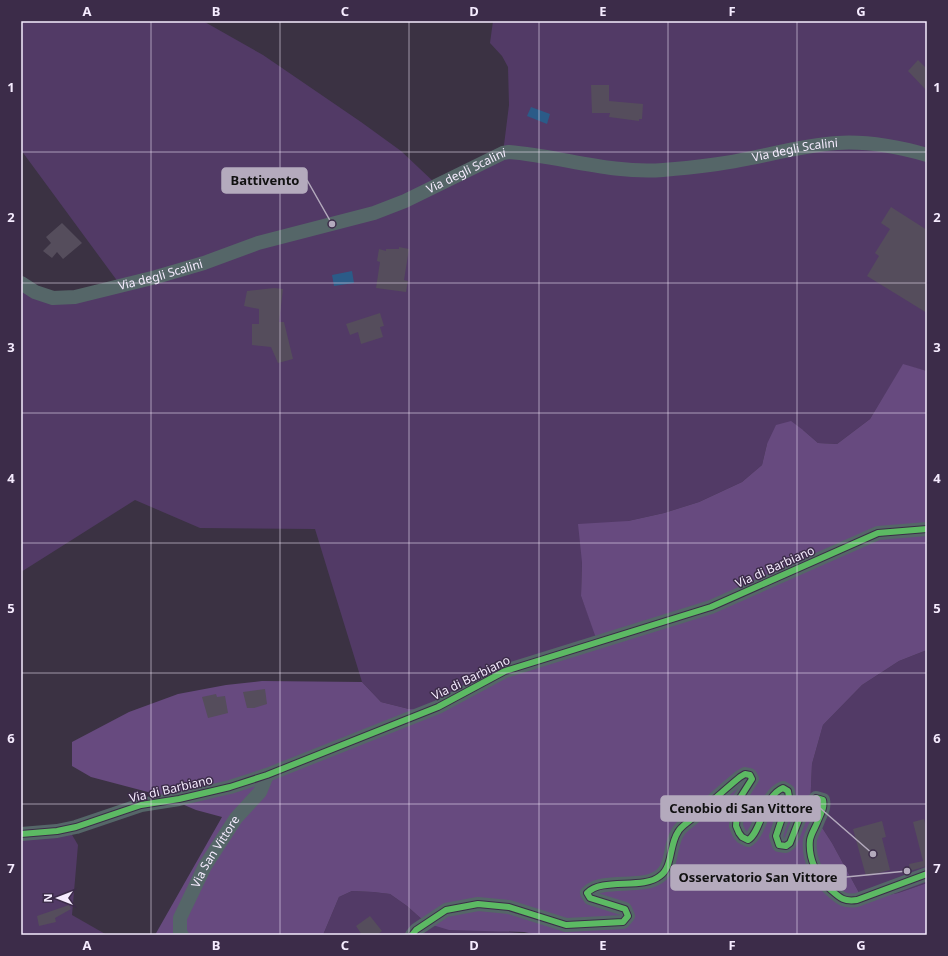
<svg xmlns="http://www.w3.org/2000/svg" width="948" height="956" viewBox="0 0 948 956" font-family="'Noto Sans',sans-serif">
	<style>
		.green { fill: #523a66 }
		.forest { fill: #674a7f }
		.water { fill: #2b5b88 }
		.building { fill: #554d5c }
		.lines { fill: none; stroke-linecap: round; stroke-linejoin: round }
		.minor { stroke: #556668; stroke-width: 14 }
		.cycleway-casing { stroke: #3c2c49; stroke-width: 8 }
		.cycleway { stroke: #5cba63; stroke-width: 6 }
		.grid { fill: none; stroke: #f5ebfe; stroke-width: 1; stroke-opacity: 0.55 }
		.labels { text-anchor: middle; stroke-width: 3; stroke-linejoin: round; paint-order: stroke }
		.street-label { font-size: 12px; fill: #f5ebfe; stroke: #3c2c49 }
		.leader { fill: none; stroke: #b4aabd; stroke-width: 1.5 }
		.callout-dot { fill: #b4aabd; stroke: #3c2c49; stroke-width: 1.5 }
		.callout { fill: #b4aabd; stroke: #b4aabd; stroke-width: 1.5 }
		.callout-label { font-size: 13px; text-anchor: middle; font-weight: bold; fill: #111 }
		.neatline { fill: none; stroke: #f5ebfe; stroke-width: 1.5 }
		.grid-label { font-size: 13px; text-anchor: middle; font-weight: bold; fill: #f5ebfe }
	</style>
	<rect width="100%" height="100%" fill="#3b3243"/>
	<g class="green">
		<path d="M21,21H203L263,55L361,122L401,151L437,185L503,153L509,105L508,67L502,56L490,43L493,21H927V371L903,365L870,419L837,444L818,443L803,430L767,444L762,465L742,482L699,502L664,513L628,521L582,562L581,596L597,638L439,710L409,709L381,702L362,682L315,529L200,528L135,500L21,572V282L36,295L121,286L21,150Z"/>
		<path d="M927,650V883L898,893L863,900L832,843L810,809L812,764L823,725L862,685L899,661Z"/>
		<path d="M68,828L78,845L72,915L107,935H21V832Z"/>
		<path d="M352,891L373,892L390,894L407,906L426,923L538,935H323L339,897Z"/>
	</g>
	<path class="forest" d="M903,364L927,371V650L899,661L862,685L823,725L812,764L810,809L832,843L863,900L898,893L927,883V935H538L524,932L449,930L426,923L407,906L390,894L373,892L352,891L339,897L323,935H155L222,817L196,810L163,796L91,777L72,766V742L129,712L178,694L226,685L262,681L362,682L381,702L409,709L438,710L499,678L596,638L581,596L582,562L578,524L628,521L664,513L699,502L742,482L762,465L767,444L776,425L791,421L803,430L818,443L837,444L870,419Z"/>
	<g class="water">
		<path d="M531,107L550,114L547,124L527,116Z"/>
		<path d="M352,271L354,283L334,286L332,275Z"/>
	</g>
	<g class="building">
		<path d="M918,60L927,69V91L908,71Z"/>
		<path d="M591,85H609V101L643,104L642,119H639V121L609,117L610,113H592Z"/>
		<path d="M891,207L927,230V313L867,276L879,256L875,253L890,229L881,223Z"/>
		<path d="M62,223L82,243L63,259L57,252L52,258L43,251L51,243L46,237Z"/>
		<path d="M399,247L409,249L404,280L408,281L406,292L376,288L380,262L377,261L379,249L386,251V249H399Z"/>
		<path d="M274,288L283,289L279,322H284L293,359L278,363L271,347L252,345V324H259V309L244,306L247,291Z"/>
		<path d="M380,313L384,326L380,327L383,337L361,344L358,332L350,335L346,324Z"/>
		<path d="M265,689L267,704L254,708H247L243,692Z"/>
		<path d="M216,694L217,697L225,696L228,713L208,718L202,697Z"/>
		<path d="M924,819L927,830V866L910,871L909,864L923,861L913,822Z"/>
		<path d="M882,821L886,837L882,838L890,870L866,876L853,829Z"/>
		<path d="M69,905L71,909L55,918L56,922L39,926L37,916Z"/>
		<path d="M370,916L382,931L377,935H362L356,926Z"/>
	</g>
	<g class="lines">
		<g class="minor">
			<path id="s1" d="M21,283L35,292L53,298L75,297L156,277L204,263L258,243L374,213L405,201L503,153L509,152C560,156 611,174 663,170C687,168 717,165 741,160C773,154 805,145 837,143C867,141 899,147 927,155"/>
			<path d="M21,834L57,831L76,827L141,805L179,799L230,787L267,775L438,707L505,671L711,607L878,533L927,529"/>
			<path id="s2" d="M182,935L180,933V918L205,866L236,818L260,792L267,775"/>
			<path d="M412,935L416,930L446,910L478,904L509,907L566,925L623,922L628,916L625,909L590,898L587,893C602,877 643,890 660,876C673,867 669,845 678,832C681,826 689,822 694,817C709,804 724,790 740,777L745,774L750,775L752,779L738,801L736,826L739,833L742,837L748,840C761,833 763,796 783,788L788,791L789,797L776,836L779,845L786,846L790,843L802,812L816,798L823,800C825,808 820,815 817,823C815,828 811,834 810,840C808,858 817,877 830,889C840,898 844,902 857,900L927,874"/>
		</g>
		<defs>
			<g id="cycleway">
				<path d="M21,834L57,831L76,827L141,805L179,799L230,787L267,775L438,707L505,671L711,607L878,533L927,529"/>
				<path d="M412,935L416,930L446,910L478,904L509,907L566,925L623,922L628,916L625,909L590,898L587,893C602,877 643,890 660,876C673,867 669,845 678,832C681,826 689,822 694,817C709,804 724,790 740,777L745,774L750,775L752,779L738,801L736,826L739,833L742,837L748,840C761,833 763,796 783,788L788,791L789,797L776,836L779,845L786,846L790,843L802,812L816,798L823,800C825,808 820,815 817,823C815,828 811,834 810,840C808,858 817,877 830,889C840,898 844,902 857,900L927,874"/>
			</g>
		</defs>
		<use href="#cycleway" class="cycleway-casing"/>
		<use href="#cycleway" class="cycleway"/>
	</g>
	<path class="grid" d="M151,21V935M280,21V935M409,21V935M539,21V935M668,21V935M797,21V935M21,152H927M21,283H927M21,413H927M21,543H927M21,673H927M21,804H927"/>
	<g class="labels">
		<g class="street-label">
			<text dy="4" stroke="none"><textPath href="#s1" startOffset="806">Via degli Scalini</textPath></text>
			<text dy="4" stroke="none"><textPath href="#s1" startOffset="470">Via degli Scalini</textPath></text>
			<text dy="4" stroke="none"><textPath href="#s1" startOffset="146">Via degli Scalini</textPath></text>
			<text transform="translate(775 567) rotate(-24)" y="4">Via di Barbiano</text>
			<text transform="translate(471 678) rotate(-26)" y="4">Via di Barbiano</text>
			<text transform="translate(171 789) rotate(-13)" y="4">Via di Barbiano</text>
			<text dy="4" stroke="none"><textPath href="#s2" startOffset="93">Via San Vittore</textPath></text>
		</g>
	</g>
	<path class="leader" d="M332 224L307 180M873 854L820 808M907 871L846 877"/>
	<g class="callout-dot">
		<circle cx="332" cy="224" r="4"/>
		<circle cx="873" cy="854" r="4"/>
		<circle cx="907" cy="871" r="4"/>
	</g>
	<g class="callout">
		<rect x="222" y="168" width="85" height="25" rx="4"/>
		<rect x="661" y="796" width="159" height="25" rx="4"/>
		<rect x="671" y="865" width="175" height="25" rx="4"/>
	</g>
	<g class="callout-label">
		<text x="265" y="185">Battivento</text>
		<text x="741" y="813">Cenobio di San Vittore</text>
		<text x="758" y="882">Osservatorio San Vittore</text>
	</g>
	<rect width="948" height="956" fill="none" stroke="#3c2c49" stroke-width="44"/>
	<g transform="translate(58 898) rotate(270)" stroke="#3c2c49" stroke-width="3" paint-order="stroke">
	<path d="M0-3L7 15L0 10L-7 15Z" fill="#f5ebfe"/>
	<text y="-6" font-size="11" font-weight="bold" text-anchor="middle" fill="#f5ebfe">N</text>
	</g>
	<rect x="22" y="22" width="904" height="912" class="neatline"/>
	<g class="grid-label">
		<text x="87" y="16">A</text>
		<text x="216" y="16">B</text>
		<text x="345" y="16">C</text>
		<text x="474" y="16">D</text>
		<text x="603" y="16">E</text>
		<text x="732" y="16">F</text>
		<text x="861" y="16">G</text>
		<text x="11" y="92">1</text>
		<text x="937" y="92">1</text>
		<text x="11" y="222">2</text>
		<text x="937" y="222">2</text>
		<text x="11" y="352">3</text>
		<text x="937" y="352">3</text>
		<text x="11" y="483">4</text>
		<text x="937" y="483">4</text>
		<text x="11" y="613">5</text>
		<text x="937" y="613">5</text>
		<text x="11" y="743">6</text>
		<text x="937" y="743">6</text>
		<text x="11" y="873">7</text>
		<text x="937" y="873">7</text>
		<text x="87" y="950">A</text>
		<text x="216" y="950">B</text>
		<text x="345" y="950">C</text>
		<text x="474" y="950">D</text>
		<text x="603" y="950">E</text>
		<text x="732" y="950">F</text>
		<text x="861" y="950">G</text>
	</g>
</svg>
